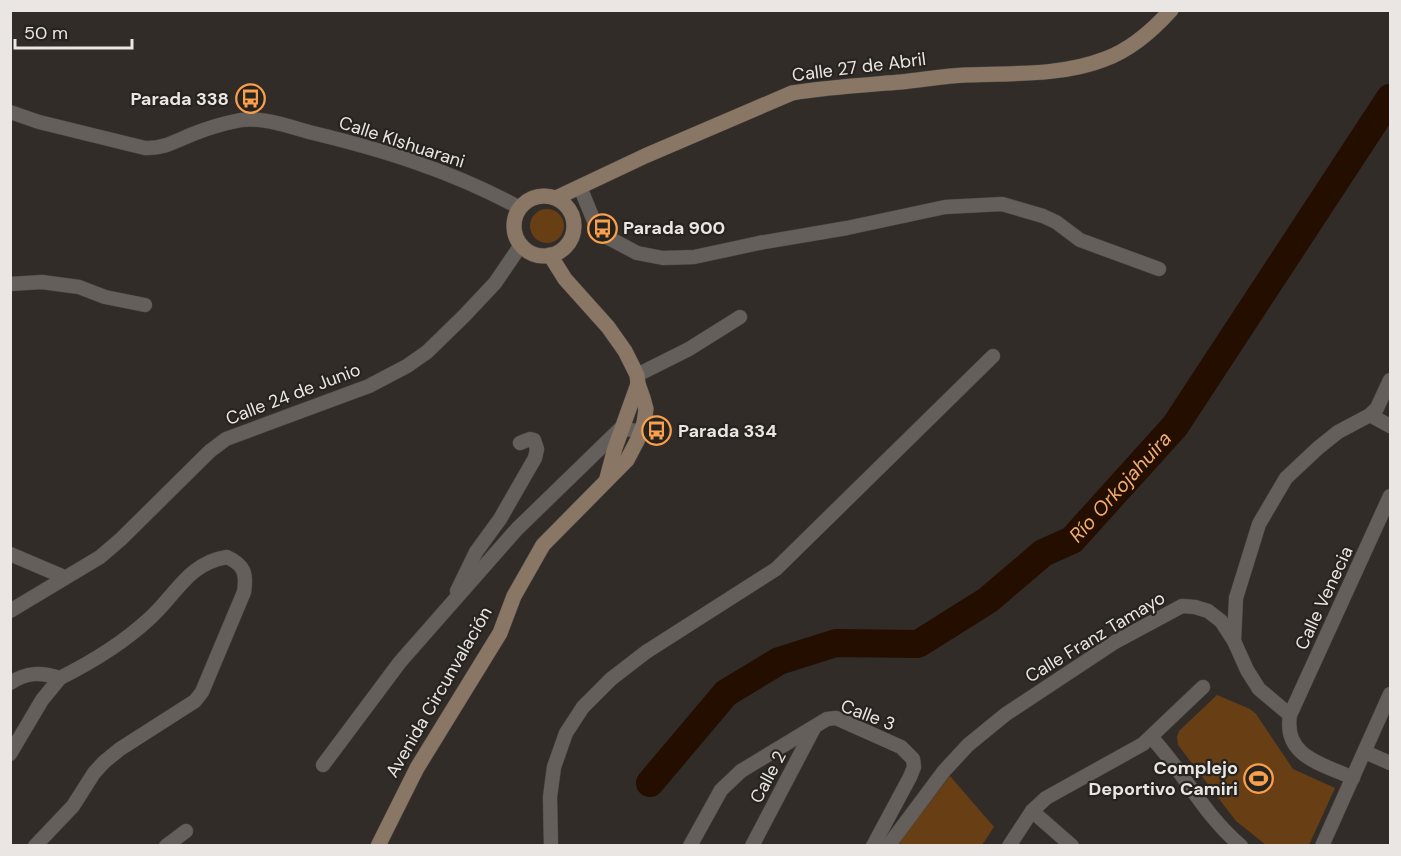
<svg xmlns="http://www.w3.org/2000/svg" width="1401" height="856" viewBox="0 0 1401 856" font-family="'DM Sans',sans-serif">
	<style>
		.green { fill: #683e15 }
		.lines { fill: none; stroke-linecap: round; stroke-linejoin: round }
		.river { stroke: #230e00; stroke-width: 28 }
		.minor-casing { stroke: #4b4743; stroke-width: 15 }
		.secondary-casing { stroke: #4b4743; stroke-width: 16 }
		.minor { stroke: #655f5b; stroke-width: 14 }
		.secondary { stroke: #8a7665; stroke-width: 15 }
		.labels { text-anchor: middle; stroke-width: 4.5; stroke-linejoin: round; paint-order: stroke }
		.street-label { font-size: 18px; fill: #e9e6e3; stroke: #27231f }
		.poi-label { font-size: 18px; font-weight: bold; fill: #e9e6e3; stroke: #27231f; text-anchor: end }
		.water-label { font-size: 20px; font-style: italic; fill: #f2ae72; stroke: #27231f }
	</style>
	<rect width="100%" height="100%" fill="#312c28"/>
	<g class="green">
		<circle cx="547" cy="226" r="17"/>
		<path d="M1217,695L1250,709L1256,714L1293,769L1335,788L1309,845H1266L1236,821L1178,745L1177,737L1179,731Z"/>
		<path d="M950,776L994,827L982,845H897Z"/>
	</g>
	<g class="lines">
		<path class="river" id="s1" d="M650,783L726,693L779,661L836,643L918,644L988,600L1043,553L1072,540L1175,426L1390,98"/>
		<defs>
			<g id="minor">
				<path d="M10,112L39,122L145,148C163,149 176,141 193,134C208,128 225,123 241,120C263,117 288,126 309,132C384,150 452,171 520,208"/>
				<path d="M580,187L596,226L603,235L637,253L663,258L694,257L759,243L847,228L945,207L1002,204L1043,216L1056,222L1080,240L1159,269"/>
				<path d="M10,284L42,282L79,287L105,297L145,305"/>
				<path d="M637,375L689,349L740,317"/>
				<path d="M1370,415L1390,426"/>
				<path d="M10,554L64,577"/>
				<path d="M457,591L476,552L500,519L535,458L537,449L534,440L530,439L520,443"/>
				<path d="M10,611L100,557L121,539L210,451L226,439L369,386L407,366L427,352L464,316L495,283L521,245"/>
				<path d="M1234,641L1236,598L1259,524L1286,478L1318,448L1338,432L1370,415L1377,408L1390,380"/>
				<path d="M10,683C27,672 41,672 60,678C92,662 123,643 149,619C176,595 188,563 227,557C244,565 247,573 244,592L202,692L195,701L120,749L104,762L94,773L73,806L35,846"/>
				<path d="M1151,737C1185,773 1202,813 1241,846"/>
				<path d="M1365,752L1390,763"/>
				<path d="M10,754L42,700L60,678"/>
				<path d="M323,765L400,662L517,529L621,428L641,432"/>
				<path d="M1353,778C1323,764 1283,757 1290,715L1390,496"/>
				<path d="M1032,811L1072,846"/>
				<path d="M166,846L186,831"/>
				<path d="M551,846L550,797L554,767L566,733L583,707L611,679L646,652L776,569L993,356"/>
				<path d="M690,846L721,790L741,771L827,719L836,718L901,747L913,759L914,767L910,777L873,846"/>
				<path d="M752,846L814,728"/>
				<path d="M888,846L944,771L968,745L1006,714L1115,642L1182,606L1195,607L1208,611L1221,621L1234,641L1247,670L1259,689L1290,715"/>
				<path d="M1009,846L1032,811L1046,798L1143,744L1203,687"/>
				<path d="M1322,846L1390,694"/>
			</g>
			<g id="secondary">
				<circle cx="544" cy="226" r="30"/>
				<path d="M556,198L645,156L792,93C828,87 864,85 901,82C922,80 943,76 965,75C1011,73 1062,76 1105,59C1130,50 1153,30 1171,10"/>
				<path d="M607,478L615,448L638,384"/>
				<path d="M378,846L417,768L500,633L514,596L543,545L627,460L637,441L644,423L646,409L643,398L638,384L637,375L625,351L608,327L565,279L550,255"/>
			</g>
		</defs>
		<use href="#minor" class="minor-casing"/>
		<use href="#secondary" class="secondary-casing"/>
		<use href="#minor" class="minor"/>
		<use href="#secondary" class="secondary"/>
	</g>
	<defs>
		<symbol id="bus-ring" viewBox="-11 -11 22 22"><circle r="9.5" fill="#27231f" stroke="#f9a04c" stroke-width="1.5"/><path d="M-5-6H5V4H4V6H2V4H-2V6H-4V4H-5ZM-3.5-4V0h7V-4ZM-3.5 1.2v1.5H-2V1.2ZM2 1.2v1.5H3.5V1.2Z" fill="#f9a04c"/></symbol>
		<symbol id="stadium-ring" viewBox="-11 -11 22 22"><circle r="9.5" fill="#27231f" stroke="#f9a04c" stroke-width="1.5"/><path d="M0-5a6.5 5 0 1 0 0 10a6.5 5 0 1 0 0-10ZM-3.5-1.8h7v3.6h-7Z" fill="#f9a04c"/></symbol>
	</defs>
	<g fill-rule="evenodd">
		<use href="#bus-ring" x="234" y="82" width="33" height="33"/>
		<use href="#bus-ring" x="586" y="212" width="33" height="33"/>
		<use href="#bus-ring" x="640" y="414" width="33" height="33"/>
		<use href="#stadium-ring" x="1242" y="762" width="33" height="33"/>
	</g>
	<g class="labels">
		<g class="street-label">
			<text transform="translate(859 67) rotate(-7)" y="6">Calle 27 de Abril</text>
			<text transform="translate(402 142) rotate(18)" y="6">Calle KIshuarani</text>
			<text transform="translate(293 394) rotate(-21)" y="6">Calle 24 de Junio</text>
			<text transform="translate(1324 598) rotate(-65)" y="6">Calle Venecia</text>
			<text transform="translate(1095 637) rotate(-31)" y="6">Calle Franz Tamayo</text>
			<text transform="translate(439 692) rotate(-60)" y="6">Avenida Circunvalación</text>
			<text transform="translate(868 715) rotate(21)" y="6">Calle 3</text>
			<text transform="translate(768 777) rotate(-62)" y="6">Calle 2</text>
		</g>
		<g class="poi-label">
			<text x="229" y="105">Parada 338</text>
			<text x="623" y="234" text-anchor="start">Parada 900</text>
			<text x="678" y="437" text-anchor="start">Parada 334</text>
			<text x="1238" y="774">Complejo<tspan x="1238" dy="21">Deportivo Camiri</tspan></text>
		</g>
		<g class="water-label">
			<text dy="7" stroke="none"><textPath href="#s1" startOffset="580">Río Orkojahuira</textPath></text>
		</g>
	</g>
	<rect width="1401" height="856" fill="none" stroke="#e9e6e3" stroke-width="24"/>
	<path d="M15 39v9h117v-9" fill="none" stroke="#e9e6e3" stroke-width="3"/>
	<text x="24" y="39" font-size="18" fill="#e9e6e3" stroke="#27231f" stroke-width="4.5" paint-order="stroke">50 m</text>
</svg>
